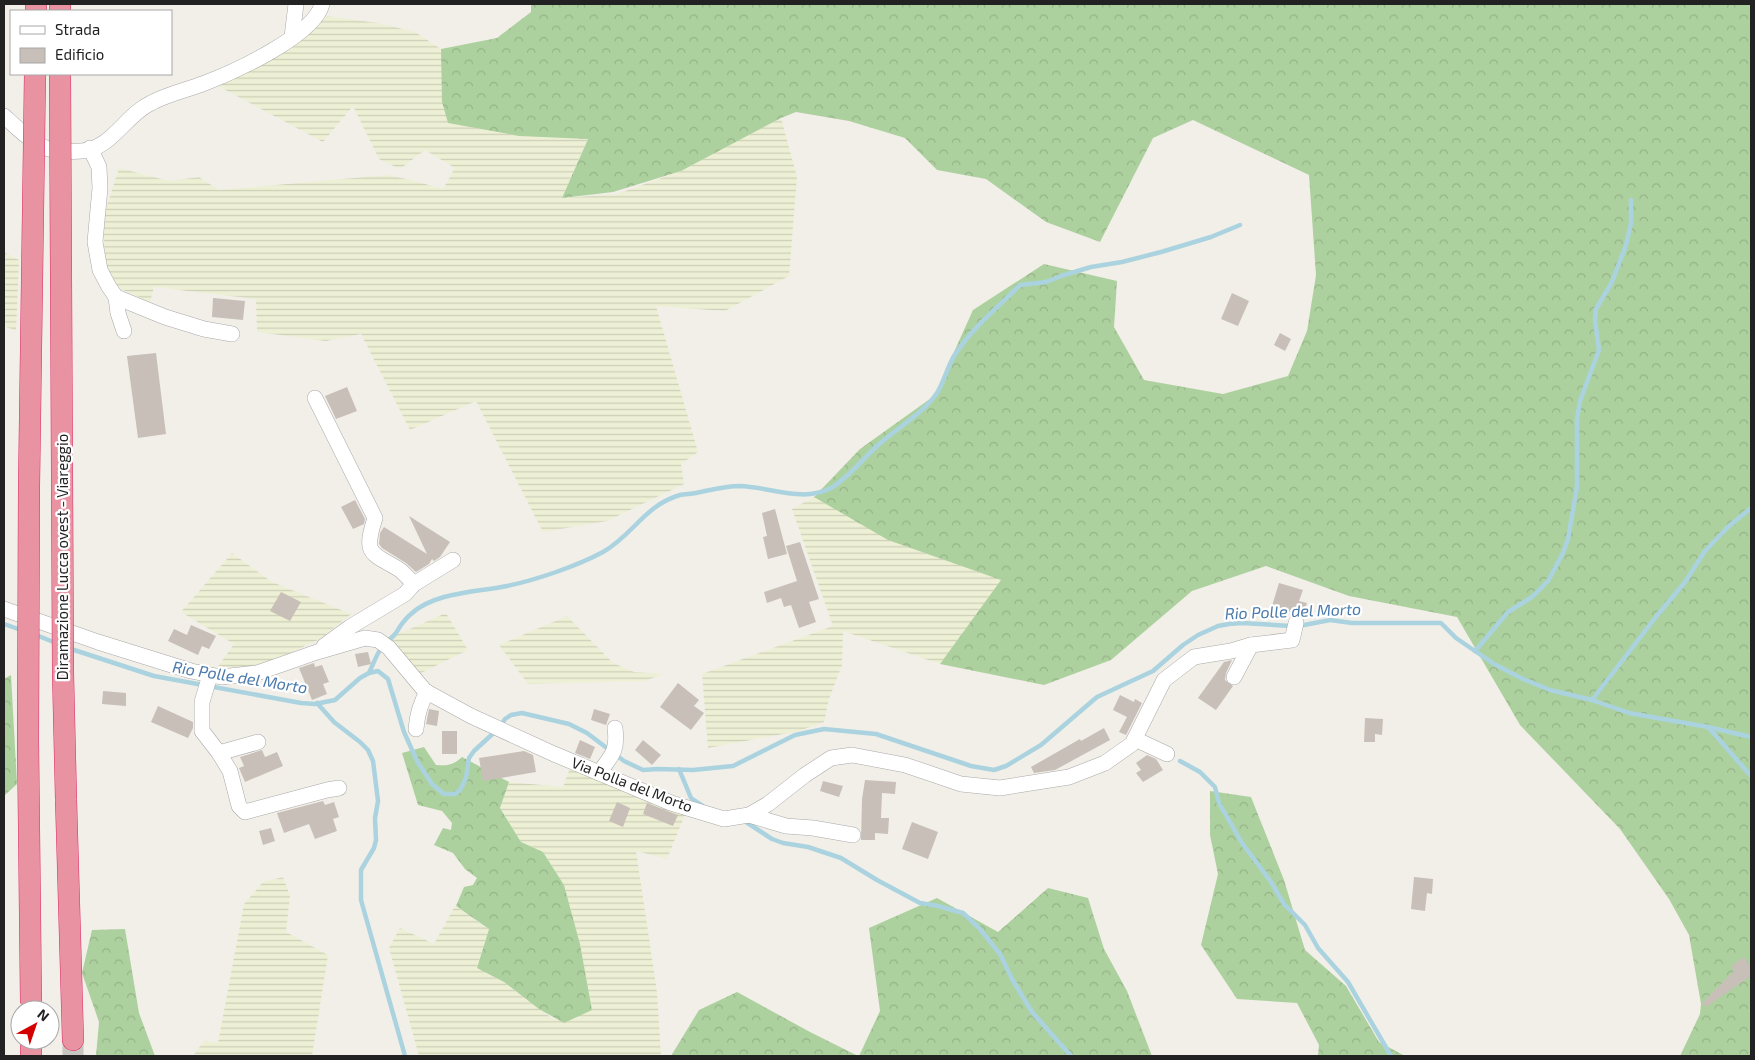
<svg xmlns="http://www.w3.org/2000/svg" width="1755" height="1060" viewBox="0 0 1755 1060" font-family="'Exo 2',sans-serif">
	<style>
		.farmland { fill: url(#farmland-rules) }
		.forest { fill: url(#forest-crowns) }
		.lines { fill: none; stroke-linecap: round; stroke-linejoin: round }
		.stream { stroke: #aad3df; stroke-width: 4.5 }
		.building { fill: #c7bfb8 }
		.highway-tunnel { stroke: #c8c6c1; stroke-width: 21; stroke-dasharray: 21 11; stroke-linecap: butt }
		.minor-casing { stroke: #a9a9a9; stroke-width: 16 }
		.highway-casing { stroke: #dc2a67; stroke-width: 22 }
		.minor { stroke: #fff; stroke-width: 15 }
		.highway { stroke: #e892a2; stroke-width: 21 }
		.highway-bridge-casing { stroke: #dc2a67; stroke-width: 22; stroke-linecap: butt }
		.highway-bridge { stroke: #e892a2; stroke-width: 21 }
		.labels { text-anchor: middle; stroke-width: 4.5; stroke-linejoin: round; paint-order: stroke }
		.street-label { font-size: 15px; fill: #222; stroke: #fff }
		.water-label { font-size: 16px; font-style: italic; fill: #4a7aab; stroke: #fff }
	</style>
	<defs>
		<pattern id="farmland-rules" width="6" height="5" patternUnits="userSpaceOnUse" patternTransform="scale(1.25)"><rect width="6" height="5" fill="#eef0d5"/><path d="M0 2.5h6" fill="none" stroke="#ccceb7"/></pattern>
		<pattern id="forest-crowns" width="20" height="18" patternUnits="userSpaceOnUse" patternTransform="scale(1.25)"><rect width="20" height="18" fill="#add19e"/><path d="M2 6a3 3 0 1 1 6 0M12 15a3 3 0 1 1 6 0" fill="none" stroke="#95b388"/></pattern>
	</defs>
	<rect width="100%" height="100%" fill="#f2efe9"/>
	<g class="farmland">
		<path d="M326,16L378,23L415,32L441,49L448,123L519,136L588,138L562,198L617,194L681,171L781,118L797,177L789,276L725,311L656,306L698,452L681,464L684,484L607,521L543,532L476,401L410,430L361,334L326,341L257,332L256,299L154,287L150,302L119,288L105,263L103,218L119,168L169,181L199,177L219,190L387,175L411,180L443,189L455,168L425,150L400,169L379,159L353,106L323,142L216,85L263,65L295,44Z"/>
		<path d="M4,252L19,260L16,331L4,326Z"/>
		<path d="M814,497L891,541L1002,580L940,664L843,631L842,665L829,699L824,722L799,731L708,748L702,674L833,626L792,509Z"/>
		<path d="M232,553L272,582L351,614L320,639L282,657L252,667L217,668L234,644L181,612Z"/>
		<path d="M446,613L468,650L417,675L387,639Z"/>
		<path d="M567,616L613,663L634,672L664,674L644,681L528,684L499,645Z"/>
		<path d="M571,765L686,812L667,859L636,851L657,992L661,1056H419L389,948L400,928L434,944L455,906L489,929L477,968L504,982L539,1009L555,1020L592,1010L580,944L564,885L543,852L521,842L500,808L509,782L563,787Z"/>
		<path d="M283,877L290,896L286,932L328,955L312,1056H193L204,1041L218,1043L244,904L263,882Z"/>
	</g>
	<g class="forest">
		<path d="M531,4H1751V1056H1680L1700,1014L1701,1004L1689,935L1669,899L1620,829L1520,725L1457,617L1349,596L1266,566L1192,591L1111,660L1044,685L940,664L1001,580L888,540L814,497L860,449L934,396L973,310L1044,264L1117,281L1114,327L1144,380L1223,394L1288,376L1307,331L1316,275L1309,175L1193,120L1153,138L1100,242L1046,222L986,179L937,170L905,138L849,121L796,112L781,118L681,171L613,192L562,198L588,139L519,136L448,123L442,102L441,49L497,38L531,12Z"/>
		<path d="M11,675L17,784L4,796V679Z"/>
		<path d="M424,747L436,765C448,766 453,765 462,757L509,782L500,808L521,842L543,852L564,885L580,944L592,1010L564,1023L539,1009L504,982L477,968L489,929L456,906L464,887L473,885L477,878L465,869L453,853L434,845L443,828L451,830L452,823L442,811L418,805L402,753Z"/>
		<path d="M1210,791L1251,797L1284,880L1305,950L1346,986L1379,1042L1405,1056H1318L1319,1045L1297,1003L1237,999L1201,945L1218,874L1210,835Z"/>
		<path d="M1048,888L1088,898L1104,949L1127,991L1152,1056H859L880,1011L869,928L937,898L998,932Z"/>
		<path d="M125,929L139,1013L155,1056H96L99,1022L82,973L92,930Z"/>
		<path d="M737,992L810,1032L858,1056H671L699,1010Z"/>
	</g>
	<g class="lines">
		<g class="stream">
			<path d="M4,624L21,630"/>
			<path d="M1299,626L1330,620L1352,623H1441L1456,638L1494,664L1523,679L1550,690L1592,700L1629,713L1708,727L1751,737"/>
			<path d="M36,635L56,643"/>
			<path d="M68,648L154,676L301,703L315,704L335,700L360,678L369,673L378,671L388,679L404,732L417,761L432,784L444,794H455L460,790L466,778L469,758L474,751L499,728L505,719L511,715L522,713L569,724L587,733L624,761L643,770L657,769L693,770L733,766L795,735L824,729L876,734L971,766L994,770L1006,766L1041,745L1097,697L1153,671L1183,645L1198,635L1218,626L1229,624L1242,623L1291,626"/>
			<path d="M1475,651L1508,612L1532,597L1548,581L1563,553L1568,539L1577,487V419L1580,401L1599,350L1595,320L1596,309L1612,282L1626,245L1631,223V200"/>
			<path d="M369,673C373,665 376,655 382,647C386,642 392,638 396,633C400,626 405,619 411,614C434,592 478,592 507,586C536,580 577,566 603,552C633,535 645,505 680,495C685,494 691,494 696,493C711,490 724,486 740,486C771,487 802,503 831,488C848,478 862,460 876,447C895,429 923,414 937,393C944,382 947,368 954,356C971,329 998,307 1020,285L1046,282L1061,276L1091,267L1122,262L1161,252L1211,237L1240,225"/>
			<path d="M1592,700L1655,618L1685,582L1705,551L1728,527L1751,508"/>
			<path d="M317,703L334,722L360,742L368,750L373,761L378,801L375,818L376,840L374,848L361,870V900L405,1056"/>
			<path d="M1708,727L1751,776"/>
			<path d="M1180,761L1200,772L1215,787L1219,803L1242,843L1271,882L1284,904L1305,925L1318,948L1348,982L1391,1056"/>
			<path d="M679,769L691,798L703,806"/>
			<path d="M743,820L772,839L783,843L808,847L841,858L877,880L920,903L938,906L963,913L979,928L1000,954L1012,979L1032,1012L1071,1056"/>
		</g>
	</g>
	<g class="building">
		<path d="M1232,293L1249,301L1238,326L1221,319Z"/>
		<path d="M213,298L245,301L243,320L212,317Z"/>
		<path d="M1280,333L1291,339L1285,351L1274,345Z"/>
		<path d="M156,353L166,434L138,438L127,356Z"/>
		<path d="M347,387L357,411L336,419L325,396Z"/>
		<path d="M355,500L365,519L364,524L353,529L341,507Z"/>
		<path d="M775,509L787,554L768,559L763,537L767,536L762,513Z"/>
		<path d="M409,516L450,542L440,557L434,561L432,559L429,564L416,572L406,563L382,548L379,544L380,533L384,527L427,554Z"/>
		<path d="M800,542L819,599L809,602L816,622L799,628L791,605L784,607L781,598L767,603L764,592L797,581L786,546Z"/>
		<path d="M1279,583L1303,590L1299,601L1307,603L1303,616L1272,606Z"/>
		<path d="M281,592L301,602L290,621L270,611Z"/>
		<path d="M191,625L216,636L209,649L202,646L198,655L168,641L174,629L187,635Z"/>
		<path d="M368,652L371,664L358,667L355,654Z"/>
		<path d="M1232,660L1226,673L1225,680L1233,686L1216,710L1198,698L1224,662Z"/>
		<path d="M314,663L315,667L322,665L329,682L323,684L327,694L312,700L299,668Z"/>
		<path d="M678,683L699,700L694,706L704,713L691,730L660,707Z"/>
		<path d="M103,691L126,693V706L102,704Z"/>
		<path d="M1120,695L1134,702L1135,699L1142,703L1126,735L1119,732L1127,717L1113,710Z"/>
		<path d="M158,706L193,722V728L188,738L151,722Z"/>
		<path d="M429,709L439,711L437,726L426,724Z"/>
		<path d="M594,709L610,714L606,725L591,720Z"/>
		<path d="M1365,718L1383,719L1382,735L1375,734V742H1364Z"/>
		<path d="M1104,728L1110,740L1055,770L1034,773L1031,767L1080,739L1081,741Z"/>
		<rect x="442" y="731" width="15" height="23"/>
		<path d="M580,740L595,747L590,759L575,753Z"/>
		<path d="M643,740L661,755L652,765L635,750Z"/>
		<path d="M262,750L265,757L277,752L283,766L245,782L239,768L244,766L240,757Z"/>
		<path d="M524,751L533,755L536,772L483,781L479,758Z"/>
		<path d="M1147,755L1156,759L1163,770L1143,782L1136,773L1141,770L1136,763Z"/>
		<path d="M865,780L896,782L895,794L882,793L881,818H889L888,834L875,833V840H861L862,799Z"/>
		<path d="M823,781L843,786L839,797L820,791Z"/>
		<path d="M323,801L325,805L334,802L339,817L333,819L337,831L315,839L309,824L284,833L277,813Z"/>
		<path d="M617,802L630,808L623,827L609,821Z"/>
		<path d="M647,803L678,815L673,826L643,814Z"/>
		<path d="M912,822L938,832L928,859L902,849Z"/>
		<path d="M271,828L275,841L263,845L259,831Z"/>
		<path d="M1414,877L1433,879L1432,894L1427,893L1425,911L1411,909Z"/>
		<path d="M1744,957L1751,967V976L1706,1007L1702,1003L1734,971L1731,966Z"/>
	</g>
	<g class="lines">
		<path class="highway-tunnel" d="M73,1040V1056"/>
		<defs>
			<g id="minor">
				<path d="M292,37L296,4"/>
				<path d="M4,116C16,127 31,142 46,148C52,151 74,152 81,151C112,149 125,115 151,103C168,94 187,90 205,83C234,72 315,35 322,4"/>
				<path d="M90,148L99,167L100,188L95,242L100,270L109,287L116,297L165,317L204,329L232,334"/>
				<path d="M116,297L118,313L124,331"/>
				<path d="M315,398L375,518C363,556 371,552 400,570C405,574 410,580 414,584"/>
				<path d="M4,609L98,642L191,671L221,677L257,673L317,652L365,638L378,640L389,648L425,691L471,716L554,754L671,803L724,819L749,815L768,804L805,775L831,758L852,755L905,765L961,784L1000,788L1069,777L1105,763L1132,744L1164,680L1194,657L1231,651L1251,645L1292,640L1296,623"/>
				<path d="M324,646L350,627L405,594L414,584L453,560"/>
				<path d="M210,675L202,702V731L219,753L230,771L239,806L245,812L327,790L339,788"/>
				<path d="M1234,677L1251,645"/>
				<path d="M416,729C417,716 420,704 427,692"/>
				<path d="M1135,739L1167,754"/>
				<path d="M219,753L258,742"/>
				<path d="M599,773C612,755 618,751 615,728"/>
				<path d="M749,815L786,826L813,828L853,835"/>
			</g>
			<g id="highway">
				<path d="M60,4V11"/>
				<path d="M36,11V4"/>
				<path d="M66,799L73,1040"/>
				<path d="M31,1040V1056"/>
			</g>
		</defs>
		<use href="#minor" class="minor-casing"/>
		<use href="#highway" class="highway-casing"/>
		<use href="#minor" class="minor"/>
		<use href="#highway" class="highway"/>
		<defs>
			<g id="highway-bridge">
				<path d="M60,74L63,673L66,799"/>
				<path d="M31,1003L28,740L29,487L35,74"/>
			</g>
		</defs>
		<use href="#highway-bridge" class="highway-bridge-casing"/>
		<use href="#highway-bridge" class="highway-bridge"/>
	</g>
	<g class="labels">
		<g class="street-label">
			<text transform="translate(63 557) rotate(-90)" y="5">Diramazione Lucca ovest - Viareggio</text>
			<text transform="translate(632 785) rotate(21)" y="5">Via Polla del Morto</text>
		</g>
		<g class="water-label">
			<text transform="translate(1293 611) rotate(-2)" y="6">Rio Polle del Morto</text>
			<text transform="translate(240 677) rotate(9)" y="6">Rio Polle del Morto</text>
		</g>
	</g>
	<rect width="1755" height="1060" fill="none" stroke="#222222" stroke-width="10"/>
	<rect x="10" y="10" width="162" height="65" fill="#ffffff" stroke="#a7a7a7"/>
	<rect x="20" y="26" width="25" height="8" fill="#ffffff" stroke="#a7a7a7"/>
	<text x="55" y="35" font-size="15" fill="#222222">Strada</text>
	<rect x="20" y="48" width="25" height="15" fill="#c7bfb8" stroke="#a7a7a7"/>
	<text x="55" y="60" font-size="15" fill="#222222">Edificio</text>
	<g transform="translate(35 1025) rotate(40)"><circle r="24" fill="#ffffff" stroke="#a7a7a7"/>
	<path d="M0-4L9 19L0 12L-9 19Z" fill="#d40000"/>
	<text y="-8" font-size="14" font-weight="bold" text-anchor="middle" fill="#222222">N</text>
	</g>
</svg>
